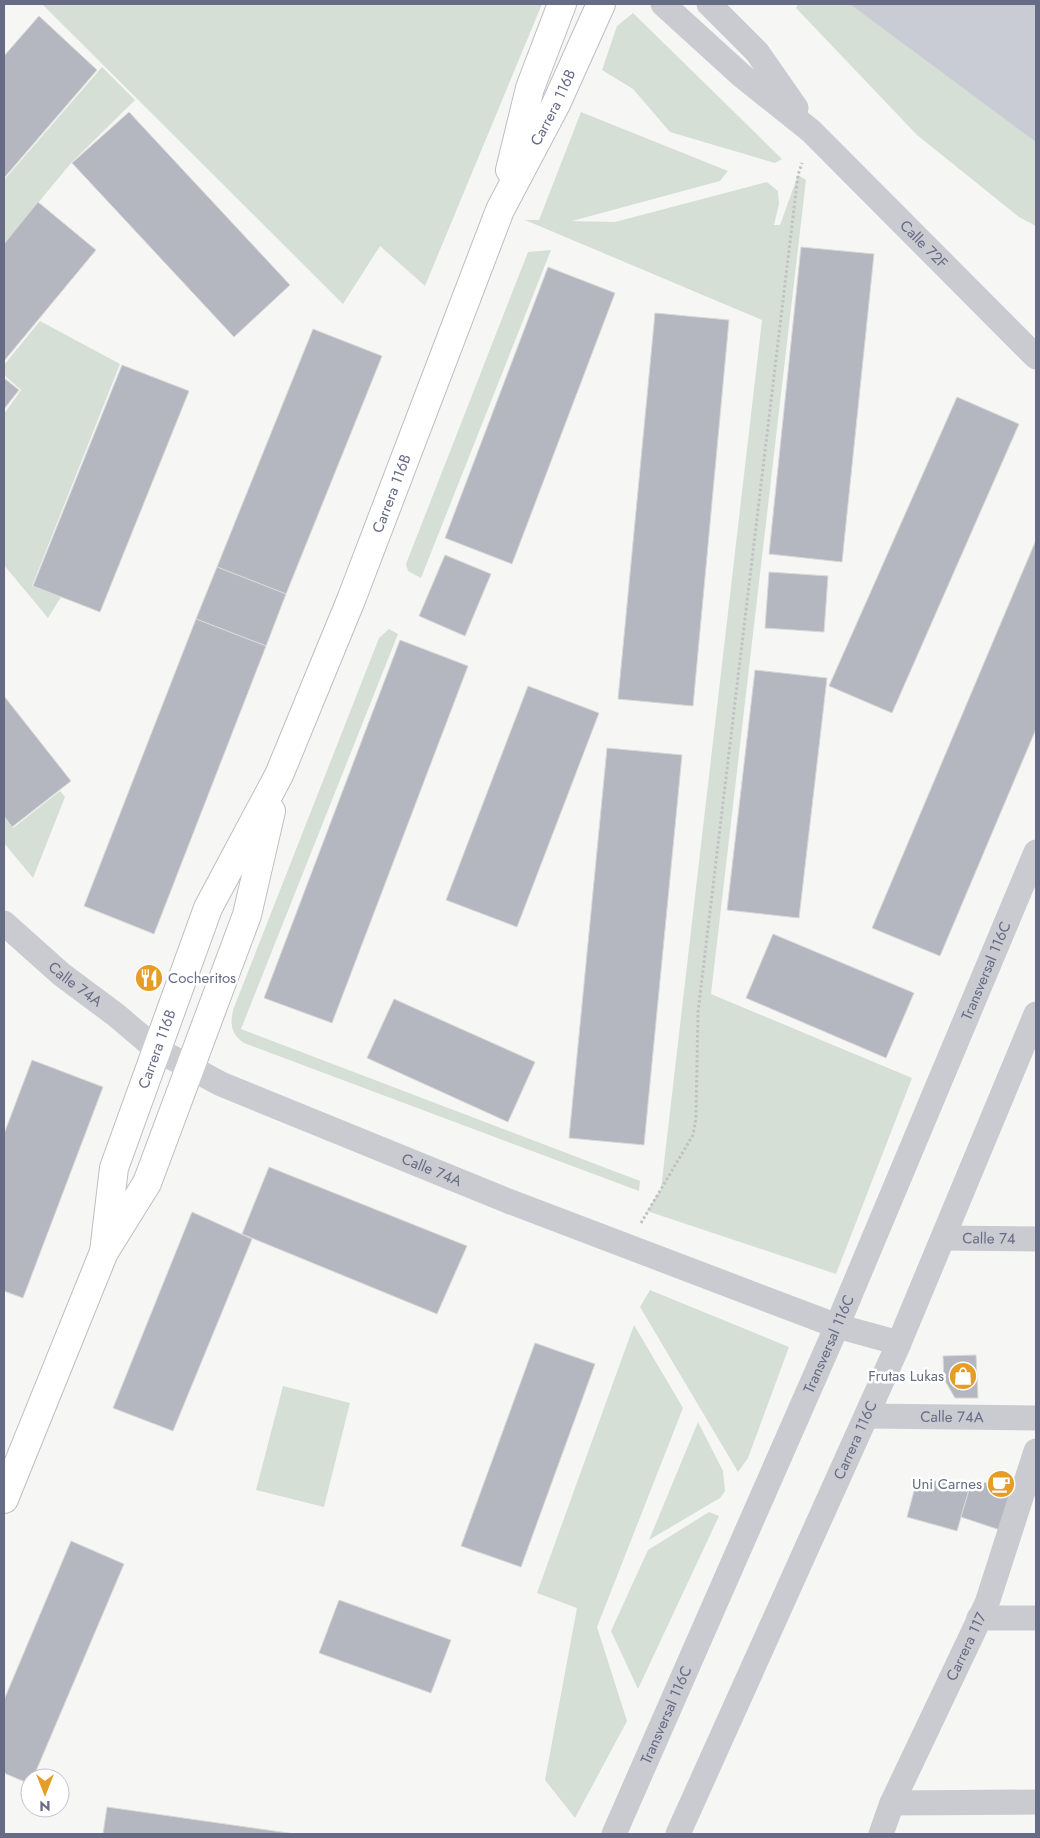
<svg xmlns="http://www.w3.org/2000/svg" width="1040" height="1838" viewBox="0 0 1040 1838" font-family="Jost,sans-serif">
	<style>
		.green { fill: #d5dfd6 }
		.water { fill: #c9ccd5 }
		.building { fill: #b4b6c0; stroke: #d8d9d7 }
		.lines { fill: none; stroke-linecap: round; stroke-linejoin: round }
		.secondary-casing { stroke: #bcbdc4; stroke-width: 30 }
		.path { stroke: #c1c1c4; stroke-width: 3; stroke-dasharray: 2.5 2.5; stroke-linecap: butt }
		.street { stroke: #cacbd0; stroke-width: 25 }
		.secondary { stroke: #fff; stroke-width: 28 }
		.labels { text-anchor: middle; stroke-width: 5; stroke-linejoin: round; paint-order: stroke }
		.street-label { font-size: 15px; fill: #666b86; stroke: #fff }
		.poi-label { font-size: 15px; fill: #666b86; stroke: #fff; text-anchor: end }
	</style>
	<rect width="100%" height="100%" fill="#f6f7f4"/>
	<g class="green">
		<path d="M44,4H542L425,286L380,246L343,304L43,5Z"/>
		<path d="M798,4H1036V226L1019,217L917,135L796,8Z"/>
		<path d="M633,13L782,159L775,163L670,132L633,89L602,70L617,26Z"/>
		<path d="M102,67L135,100L71,163L4,244V180Z"/>
		<path d="M581,112L728,171L720,181L572,221L615,222L767,182L778,191L779,204L774,225H780L798,175L806,180L711,994L912,1078L836,1274L647,1211L661,1189L762,320L525,220H539Z"/>
		<path d="M551,250L421,578L408,571L406,564L528,252Z"/>
		<path d="M40,321L120,364L32,586L61,597L48,618L4,565V414L21,390L4,375V365Z"/>
		<path d="M389,629L398,634L241,1029L640,1181L639,1191L244,1043C231,1034 230,1025 233,1010L379,638Z"/>
		<path d="M60,791L65,797L33,878L4,843V817L13,828Z"/>
		<path d="M650,1290L789,1347L748,1458L738,1472L640,1307Z"/>
		<path d="M634,1325L683,1408L597,1627L627,1721L575,1818L545,1780L577,1608L537,1593Z"/>
		<path d="M283,1386L350,1403L324,1507L256,1490Z"/>
		<path d="M698,1422L723,1471L725,1491L720,1498L649,1540Z"/>
		<path d="M709,1512L719,1516L638,1689L611,1631L648,1550Z"/>
	</g>
	<path class="water" d="M850,4H1036V142Z"/>
	<g class="building">
		<path d="M39,16L97,70L4,178V56Z"/>
		<path d="M129,112L290,285L234,337L72,163Z"/>
		<path d="M38,202L96,250L4,361V244Z"/>
		<path d="M801,247L874,254L842,562L769,554Z"/>
		<path d="M548,267L615,293L512,564L445,538Z"/>
		<path d="M655,313L729,320L693,706L618,699Z"/>
		<path d="M313,329L382,356L286,594L217,567Z"/>
		<path d="M122,365L189,391L100,612L33,586Z"/>
		<path d="M4,378L19,390L4,409Z"/>
		<path d="M957,397L1019,424L892,713L829,686Z"/>
		<path d="M1036,540V729L940,956L872,928Z"/>
		<path d="M445,555L491,574L465,636L419,616Z"/>
		<path d="M217,567L286,594L266,646L196,619Z"/>
		<path d="M769,572L828,576L824,632L765,628Z"/>
		<path d="M196,619L266,646L154,934L84,906Z"/>
		<path d="M400,640L468,666L332,1023L264,998Z"/>
		<path d="M755,670L827,678L799,918L727,910Z"/>
		<path d="M528,686L599,713L517,927L446,900Z"/>
		<path d="M4,696L71,781L12,827L4,816Z"/>
		<path d="M607,748L682,755L644,1145L569,1138Z"/>
		<path d="M773,934L914,993L886,1058L746,998Z"/>
		<path d="M394,999L535,1062L508,1122L367,1058Z"/>
		<path d="M32,1060L103,1087L23,1298L4,1291V1134Z"/>
		<path d="M269,1167L467,1246L437,1314L242,1234Z"/>
		<path d="M192,1212L252,1239L173,1431L113,1408Z"/>
		<path d="M535,1343L595,1364L521,1567L461,1546Z"/>
		<path d="M976,1355L978,1398H955L944,1379L943,1356Z"/>
		<path d="M917,1480L971,1483L957,1531L907,1517Z"/>
		<path d="M1017,1482L1000,1530L961,1517L971,1483Z"/>
		<path d="M71,1541L124,1564L33,1778H30V1784L4,1773V1700Z"/>
		<path d="M339,1600L451,1640L431,1693L319,1653Z"/>
		<path d="M107,1807L295,1834H103Z"/>
	</g>
	<g class="lines">
		<defs>
			<g id="secondary">
				<path d="M510,170L530,88L562,4"/>
				<path id="s8" d="M104,1252L114,1168L208,908L279,775L351,600L500,210L556,104L601,4"/>
				<path d="M4,1499L104,1252L147,1183L247,915L271,811"/>
			</g>
		</defs>
		<use href="#secondary" class="secondary-casing"/>
		<path class="path" d="M641,1223L693,1135L696,1118L698,1012L798,175L802,163"/>
		<g class="street">
			<path id="s1" d="M663,4L741,75L811,131L1036,357"/>
			<path d="M709,4L757,52L796,108"/>
			<path id="s2" d="M4,923L61,974L116,1015L156,1049L221,1084L508,1201L837,1326L899,1343"/>
			<path id="s3" d="M943,1238L1036,1239"/>
			<path id="s4" d="M867,1416L1036,1418"/>
			<path d="M979,1618H1036"/>
			<path d="M892,1803L1036,1802"/>
			<path id="s5" d="M614,1834L837,1326L1036,852"/>
			<path id="s6" d="M678,1834L899,1343L1036,1014"/>
			<path id="s7" d="M881,1834L892,1803L987,1603L1036,1451"/>
		</g>
		<use href="#secondary" class="secondary"/>
	</g>
	<defs>
		<symbol id="restaurant-disc" viewBox="-11 -11 22 22"><circle r="9.5" fill="#e69d25" stroke="#fff"/><path d="M-5-6h1v4h1v-4h1v4h1v-4h1v5L-1.5 .5V6h-2V.5L-5-1ZM5-6V6H3V1.5H1.5Q1.5-4 5-6Z" fill="#fff"/></symbol>
		<symbol id="shop-disc" viewBox="-11 -11 22 22"><circle r="9.5" fill="#e69d25" stroke="#fff"/><path d="M-5-2.5h2.3a2.7 3.5 0 0 1 5.4 0H5L5.5 6h-11ZM-1.5-2.5h3a1.5 2.3 0 0 0-3 0Z" fill="#fff"/></symbol>
		<symbol id="cafe-disc" viewBox="-11 -11 22 22"><circle r="9.5" fill="#e69d25" stroke="#fff"/><path d="M-5.5-4.5H6V0H3Q3 3.5 0 3.5H-2.5Q-5.5 3.5-5.5 0ZM3-3.2v2h1.7v-2ZM-6 4.5H4V6H-6Z" fill="#fff"/></symbol>
	</defs>
	<g fill-rule="evenodd">
		<use href="#restaurant-disc" x="133" y="962" width="32" height="32"/>
		<use href="#shop-disc" x="947" y="1360" width="32" height="32"/>
		<use href="#cafe-disc" x="985" y="1468" width="32" height="32"/>
	</g>
	<g class="labels">
		<g class="street-label">
			<text dy="5" stroke="none"><textPath href="#s8" startOffset="1234">Carrera 116B</textPath></text>
			<text dy="5" stroke="none"><textPath href="#s1" startOffset="355">Calle 72F</textPath></text>
			<text dy="5" stroke="none"><textPath href="#s8" startOffset="815">Carrera 116B</textPath></text>
			<text dy="5" stroke="none"><textPath href="#s5" startOffset="940">Transversal 116C</textPath></text>
			<text dy="5" stroke="none"><textPath href="#s2" startOffset="94">Calle 74A</textPath></text>
			<text dy="5" stroke="none"><textPath href="#s8" startOffset="211">Carrera 116B</textPath></text>
			<text dy="5" stroke="none"><textPath href="#s2" startOffset="499">Calle 74A</textPath></text>
			<text dy="5" stroke="none"><textPath href="#s3" startOffset="46">Calle 74</textPath></text>
			<text dy="5" stroke="none"><textPath href="#s5" startOffset="535">Transversal 116C</textPath></text>
			<text dy="5" stroke="none"><textPath href="#s4" startOffset="85">Calle 74A</textPath></text>
			<text dy="5" stroke="none"><textPath href="#s6" startOffset="432">Carrera 116C</textPath></text>
			<text dy="5" stroke="none"><textPath href="#s7" startOffset="206">Carrera 117</textPath></text>
			<text dy="5" stroke="none"><textPath href="#s5" startOffset="130">Transversal 116C</textPath></text>
		</g>
		<g class="poi-label">
			<text x="168" y="983" text-anchor="start">Cocheritos</text>
			<text x="944" y="1381">Frutas Lukas</text>
			<text x="982" y="1489">Uni Carnes</text>
		</g>
	</g>
	<rect width="1040" height="1838" fill="none" stroke="#666b86" stroke-width="10"/>
	<g transform="translate(45 1793) rotate(180)"><circle r="24" fill="#ffffff" stroke="#c2c4cf"/>
	<path d="M0-4L9 19L0 12L-9 19Z" fill="#e69d25"/>
	<text y="-8" font-size="14" font-weight="bold" text-anchor="middle" fill="#666b86">N</text>
	</g>
</svg>
